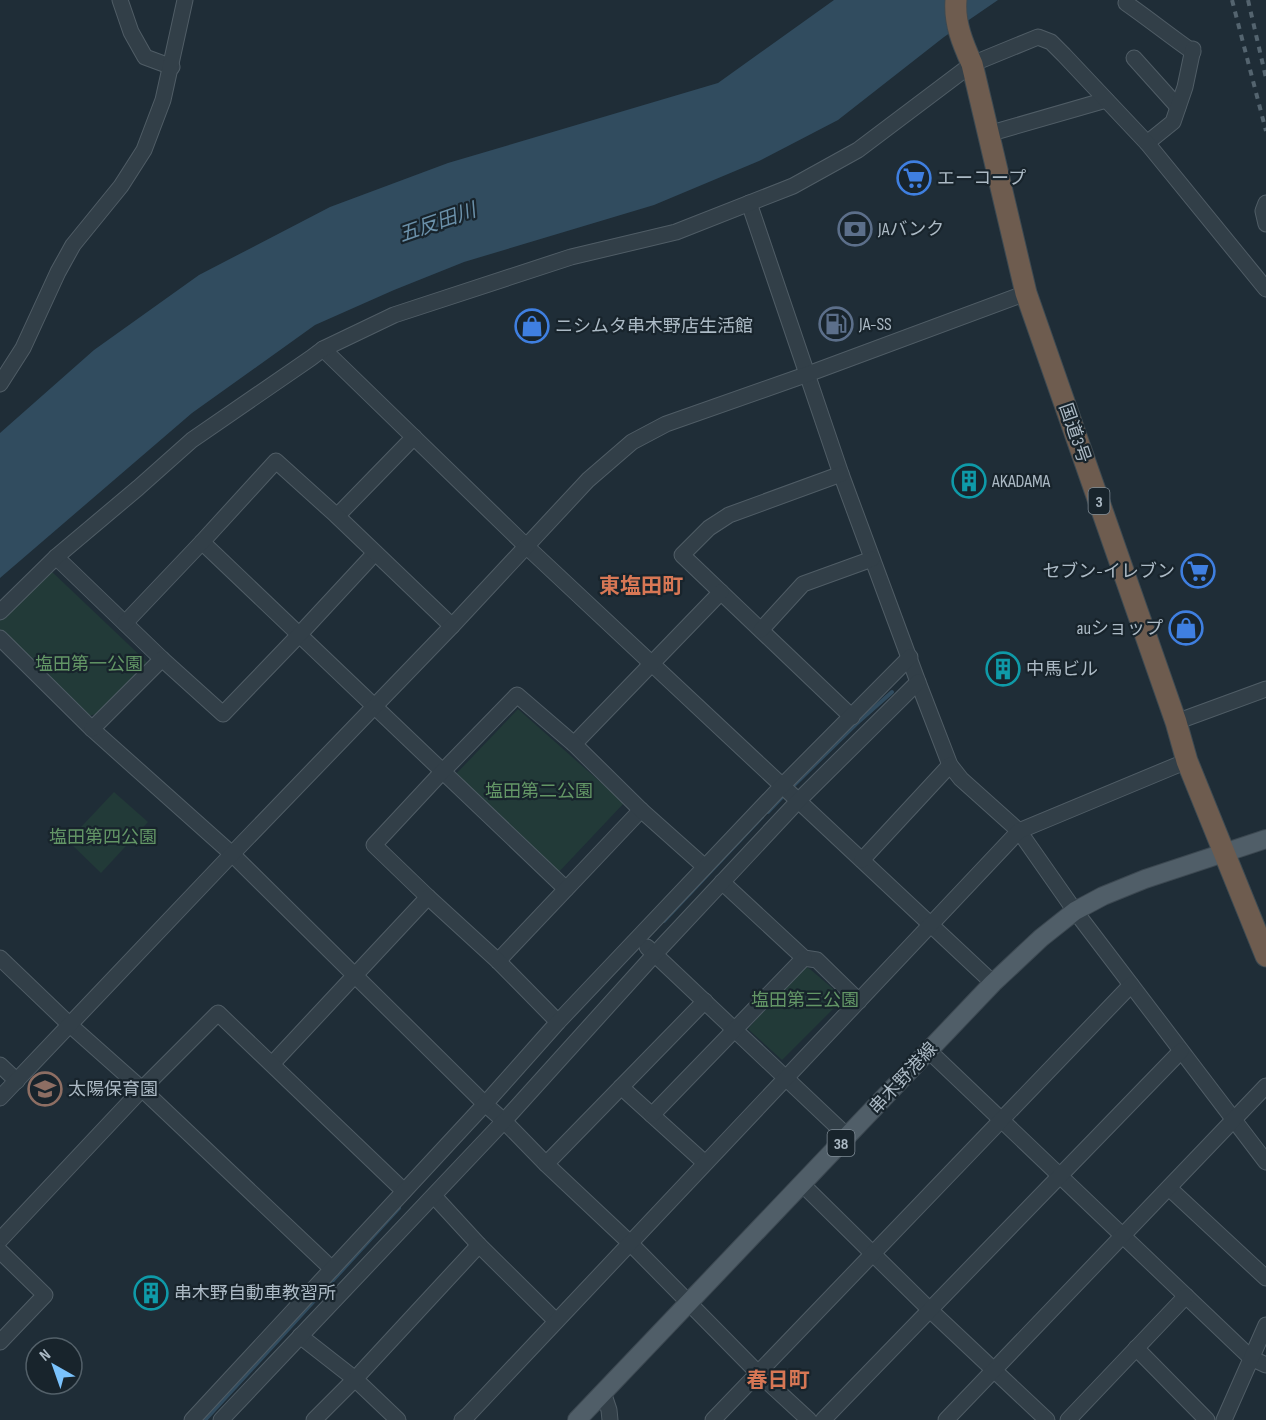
<svg xmlns="http://www.w3.org/2000/svg" width="1266" height="1420" viewBox="0 0 1266 1420" font-family="'Sofia Sans Condensed','Noto Sans JP',sans-serif">
	<style>
		.green { fill: #223a38 }
		.water { fill: #314c5f }
		.lines { fill: none; stroke-linecap: round; stroke-linejoin: round }
		.stream { stroke: #314c5f; stroke-width: 4 }
		.minor-casing { stroke: #505d66; stroke-width: 17 }
		.major-casing { stroke: #3c4851; stroke-width: 20 }
		.highway-casing { stroke: #3d4a52; stroke-width: 23 }
		.minor { stroke: #323f48; stroke-width: 15 }
		.major { stroke: #505e68; stroke-width: 18 }
		.highway { stroke: #6e5c4f; stroke-width: 21 }
		.rail { stroke: #54646f; stroke-width: 4; stroke-dasharray: 6 6; stroke-linecap: butt }
		.labels { text-anchor: middle; stroke-width: 4.5; stroke-linejoin: round; paint-order: stroke }
		.shield { fill: #18242c; stroke: #808d97; stroke-width: 1.5 }
		.shield-label { font-size: 16px; font-weight: bold; fill: #acbac5 }
		.poi-label { font-size: 18px; fill: #acbac5; stroke: #18242c; text-anchor: start }
		.street-label { font-size: 18px; fill: #acbac5; stroke: #18242c }
		.park-label { font-size: 18px; fill: #639666; stroke: #18242c }
		.water-label { font-size: 20px; font-style: italic; fill: #6b91aa; stroke: #18242c }
		.quarter-label { font-size: 21px; font-weight: bold; fill: #d77755; stroke: #18242c }
	</style>
	<rect width="100%" height="100%" fill="#1f2d37"/>
	<g class="green">
		<path d="M49,569L149,664L100,713L85,717L0,633V617Z"/>
		<path d="M518,709L624,803L557,874L454,776Z"/>
		<path d="M114,792L148,822L101,873L68,841Z"/>
		<path d="M804,964L844,998L782,1060L748,1029Z"/>
	</g>
	<path class="water" d="M834,0H998L944,37L838,120L759,161L654,205L464,262L394,290L315,325L192,413L0,578V433L94,350L199,275L330,207L448,163L718,83Z"/>
	<g class="lines">
		<g class="stream">
			<path d="M791,788L856,724L892,692"/>
			<path d="M768,812L785,794"/>
			<path d="M664,921L762,817"/>
			<path d="M205,1420L399,1208"/>
		</g>
		<defs>
			<g id="minor">
				<path d="M120,0L131,32L145,57L172,67"/>
				<path d="M1126,3C1149,19 1170,36 1193,52"/>
				<path d="M1134,58L1178,107"/>
				<path d="M988,134L1106,100"/>
				<path d="M1147,143L1173,122L1185,87L1193,49"/>
				<path d="M749,203L841,474L918,682L950,765L961,779L1019,831L1075,911L1266,1162"/>
				<path d="M1266,203L1263,211L1266,224"/>
				<path d="M323,349L526,546L993,983"/>
				<path d="M0,384L23,348L58,272L73,245L121,186L144,150L163,100L185,0"/>
				<path d="M841,474L729,515L709,528L682,555L852,717"/>
				<path d="M337,516L414,437"/>
				<path d="M202,542L566,889"/>
				<path d="M56,557L162,659L223,714L299,635L375,553"/>
				<path d="M0,612L56,557L138,488L192,440L311,358L323,349L394,315L571,257L676,232L793,186L858,150L972,64L1038,37L1051,42L1064,55L1147,143L1266,289"/>
				<path d="M125,623L202,542L276,461L337,516L452,626"/>
				<path d="M761,630L803,584L872,559"/>
				<path d="M0,638L92,729L232,854L485,1104L504,1121L546,1164L630,1243L758,1373L809,1420"/>
				<path d="M1176,722L1266,689"/>
				<path d="M92,729L162,659"/>
				<path d="M574,744L721,592"/>
				<path d="M862,860L950,765"/>
				<path d="M722,882L804,958L817,960L859,1001"/>
				<path d="M647,947L847,1136"/>
				<path d="M0,958L70,1025L142,1089L332,1269"/>
				<path d="M498,961L641,810"/>
				<path d="M558,1022L498,961L428,897L374,845L442,772L517,695L574,744L641,810L705,867"/>
				<path d="M929,1051L1251,1358L1266,1365"/>
				<path d="M272,1064L428,897"/>
				<path d="M0,1065L17,1081"/>
				<path d="M621,1087L705,1163"/>
				<path d="M0,1098L232,854L452,626L588,480L632,442L666,424L808,374L1026,293"/>
				<path d="M652,1115L804,958"/>
				<path d="M546,1164L705,1001"/>
				<path d="M802,1184L930,1310L1047,1420"/>
				<path d="M1169,1188L1266,1278"/>
				<path d="M434,1196L479,1245L556,1321"/>
				<path d="M0,1240L142,1089L218,1013L404,1191"/>
				<path d="M0,1251L45,1295L0,1342"/>
				<path d="M300,1336L355,1379L398,1420"/>
				<path d="M1136,1348L1207,1420"/>
				<path d="M603,1392L609,1410L610,1420"/>
				<path d="M192,1420L485,1104L558,1022L782,786L910,657"/>
				<path d="M221,1420L504,1121L654,955L799,800L918,682"/>
				<path d="M314,1420L355,1379L479,1245"/>
				<path d="M462,1420L468,1415L1019,831L1187,761"/>
				<path d="M713,1420L1131,985"/>
				<path d="M823,1420L1181,1051"/>
				<path d="M946,1420L1266,1086"/>
				<path d="M1068,1420L1186,1296"/>
				<path d="M1224,1420L1266,1325"/>
			</g>
			<path id="major" d="M577,1420L993,983L1041,938L1075,911L1103,896L1145,879L1266,839"/>
			<path id="highway" d="M956,0C954,23 963,44 972,64L1026,293L1176,722L1187,761L1266,956"/>
		</defs>
		<use href="#minor" class="minor-casing"/>
		<use href="#major" class="major-casing"/>
		<use href="#highway" class="highway-casing"/>
		<use href="#minor" class="minor"/>
		<use href="#major" class="major"/>
		<use href="#highway" class="highway"/>
		<g class="rail">
			<path d="M1232,0L1266,131"/>
			<path d="M1248,0L1266,78"/>
		</g>
	</g>
	<defs>
		<symbol id="supermarket-ring" viewBox="-11 -11 22 22"><circle r="9.5" fill="#18242c" stroke="#3f7fe0" stroke-width="1.5"/><path d="M-6-5.5h2.5l.6 2H6L4.5 2H-2.5L-4.4-4H-6ZM-1.5 3.2a1.3 1.3 0 1 0 .1 0ZM3 3.2a1.3 1.3 0 1 0 .1 0Z" fill="#3f7fe0"/></symbol>
		<symbol id="bank-ring" viewBox="-11 -11 22 22"><circle r="9.5" fill="#18242c" stroke="#5c6f8a" stroke-width="1.5"/><path d="M-6-4H6V4H-6ZM0-2.3a2.3 2.3 0 1 0 0 4.6a2.3 2.3 0 1 0 0-4.6Z" fill="#5c6f8a"/></symbol>
		<symbol id="fuel-ring" viewBox="-11 -11 22 22"><circle r="9.5" fill="#18242c" stroke="#5c6f8a" stroke-width="1.5"/><path d="M-5.5-6h7V0h2V4h1.3V-2.5L3-4.5l.8-.8L6-3V5H2.5V1h-1V6h-7ZM-4.2-4.7v3.2H.2V-4.7Z" fill="#5c6f8a"/></symbol>
		<symbol id="shop-ring" viewBox="-11 -11 22 22"><circle r="9.5" fill="#18242c" stroke="#3f7fe0" stroke-width="1.5"/><path d="M-5-2.5h2.3a2.7 3.5 0 0 1 5.4 0H5L5.5 6h-11ZM-1.5-2.5h3a1.5 2.3 0 0 0-3 0Z" fill="#3f7fe0"/></symbol>
		<symbol id="building-ring" viewBox="-11 -11 22 22"><circle r="9.5" fill="#18242c" stroke="#0f9aa8" stroke-width="1.5"/><path d="M-4-6H4V6H1V3H-1V6H-4ZM-2.5-4.3h1.7v1.8h-1.7ZM.8-4.3h1.7v1.8H.8ZM-2.5-1h1.7V.8h-1.7ZM.8-1h1.7V.8H.8Z" fill="#0f9aa8"/></symbol>
		<symbol id="school-ring" viewBox="-11 -11 22 22"><circle r="9.5" fill="#18242c" stroke="#8d6e63" stroke-width="1.5"/><path d="M0-5L7-2L0 1L-7-2ZM-4 1L0 2.5L4 1V4Q0 6-4 4Z" fill="#8d6e63"/></symbol>
	</defs>
	<g fill-rule="evenodd">
		<use href="#supermarket-ring" x="895" y="159" width="38" height="38"/>
		<use href="#bank-ring" x="836" y="210" width="38" height="38"/>
		<use href="#fuel-ring" x="817" y="305" width="38" height="38"/>
		<use href="#shop-ring" x="513" y="307" width="38" height="38"/>
		<use href="#building-ring" x="950" y="462" width="38" height="38"/>
		<use href="#supermarket-ring" x="1179" y="552" width="38" height="38"/>
		<use href="#shop-ring" x="1167" y="609" width="38" height="38"/>
		<use href="#building-ring" x="984" y="650" width="38" height="38"/>
		<use href="#school-ring" x="26" y="1070" width="38" height="38"/>
		<use href="#building-ring" x="132" y="1274" width="38" height="38"/>
	</g>
	<g class="labels">
		<g class="shield">
			<rect x="1088.5" y="488" width="21" height="26" rx="4.5"/>
			<rect x="827.5" y="1130" width="27" height="26" rx="4.5"/>
		</g>
		<g class="shield-label">
			<text x="1099" y="507">3</text>
			<text x="841" y="1149">38</text>
		</g>
		<g class="poi-label">
			<text x="937" y="184">エーコープ</text>
			<text x="878" y="235">JAバンク</text>
			<text x="859" y="330">JA-SS</text>
			<text x="555" y="332">ニシムタ串木野店生活館</text>
			<text x="992" y="487">AKADAMA</text>
			<text x="1175" y="577" text-anchor="end">セブン-イレブン</text>
			<text x="1163" y="634" text-anchor="end">auショップ</text>
			<text x="1026" y="675">中馬ビル</text>
			<text x="68" y="1095">太陽保育園</text>
			<text x="174" y="1299">串木野自動車教習所</text>
		</g>
		<g class="street-label">
			<text transform="translate(1075 433) rotate(71)" y="6">国道3号</text>
			<text transform="translate(903 1078) rotate(-47)" y="6">串木野港線</text>
		</g>
		<g class="park-label">
			<text x="89" y="670">塩田第一公園</text>
			<text x="539" y="797">塩田第二公園</text>
			<text x="103" y="843">塩田第四公園</text>
			<text x="805" y="1006">塩田第三公園</text>
		</g>
		<g class="water-label">
			<text transform="translate(437 222) rotate(-19)" y="7">五反田川</text>
		</g>
		<g class="quarter-label">
			<text x="641" y="593">東塩田町</text>
			<text x="778" y="1387">春日町</text>
		</g>
	</g>
	<g transform="translate(54 1366) rotate(320)"><circle r="28" fill="#18242c" stroke="#536069" stroke-width="1.5"/>
	<path d="M0-4.5L10 22L0 15L-10 22Z" fill="#7ac2fc"/>
	<text y="-9" font-size="16" font-weight="bold" text-anchor="middle" fill="#acbac5">N</text>
	</g>
</svg>
